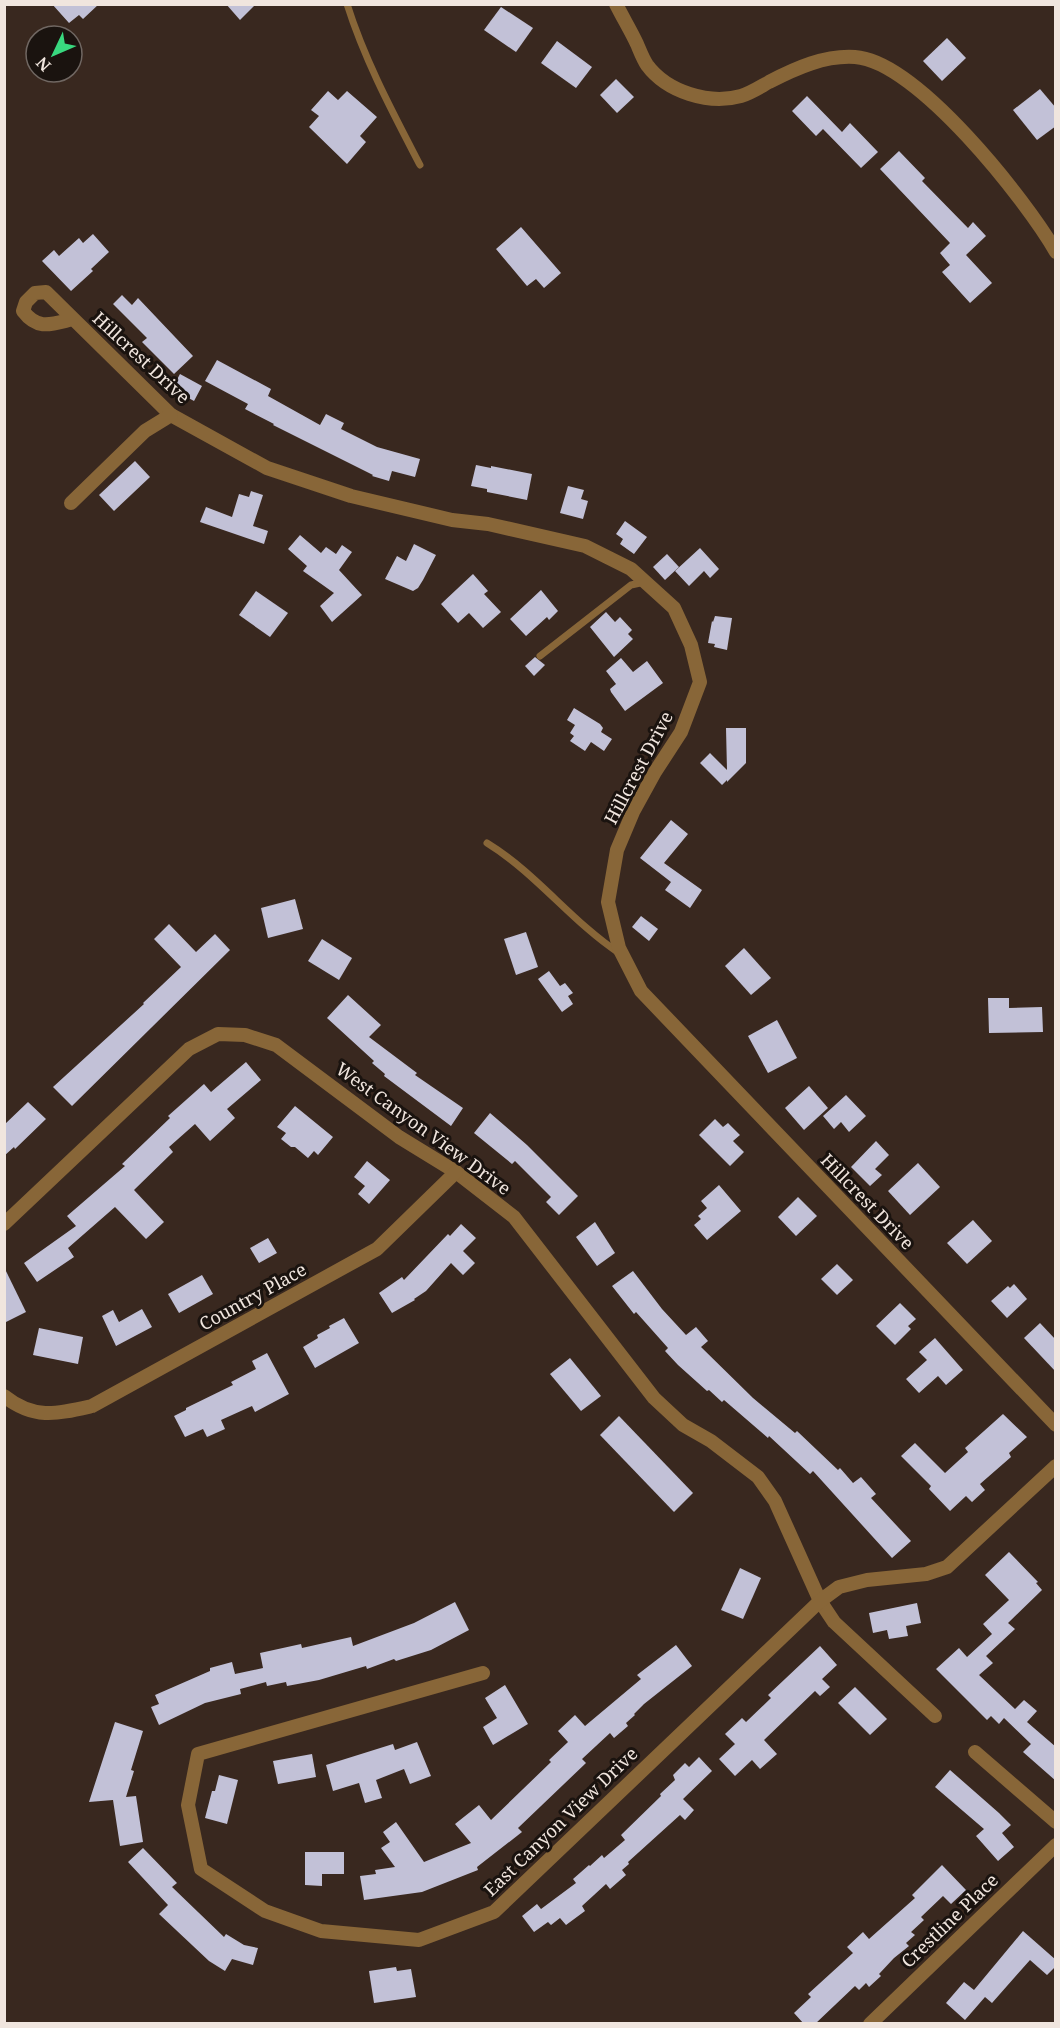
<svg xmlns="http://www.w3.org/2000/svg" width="1060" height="2028" viewBox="0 0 1060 2028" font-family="'Noto Serif',serif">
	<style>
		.building { fill: #c2c1d7 }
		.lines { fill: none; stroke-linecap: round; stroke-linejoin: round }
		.service { stroke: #886638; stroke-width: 7 }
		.minor { stroke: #886638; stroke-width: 14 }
		.labels { text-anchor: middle; stroke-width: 6; stroke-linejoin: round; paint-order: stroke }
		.street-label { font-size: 18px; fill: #f0e5de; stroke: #1a130f }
	</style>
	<rect width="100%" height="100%" fill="#39281f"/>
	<g class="building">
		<path d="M52,4H99L83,19L79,15L69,23Z"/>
		<path d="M226,4H256L240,20Z"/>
		<path d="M501,7L533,28L516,52L484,30Z"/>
		<path d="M947,38L966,58L942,81L923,61Z"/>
		<path d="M557,41L592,67L576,88L541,63Z"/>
		<path d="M616,79L634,97L617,113L600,95Z"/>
		<path d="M1040,89L1056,108V126L1037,140L1013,110Z"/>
		<path d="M328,91L338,100L347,91L377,117L360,136L366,142L347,164L309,127L319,116L311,110Z"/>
		<path d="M807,96L842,132L850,123L878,152L861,168L823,129L816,136L792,111Z"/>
		<path d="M899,151L925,178L922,181L968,228L973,222L986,236L966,255L992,283L970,303L942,272L950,265L940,253L950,243L880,169Z"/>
		<path d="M521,227L561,273L544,288L536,279L527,286L496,249Z"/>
		<path d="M93,234L109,252L91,269L93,271L71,291L42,261L54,250L59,256L79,238L83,243Z"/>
		<path d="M122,295L132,305L138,298L193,356L174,374L142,342L147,338L113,304Z"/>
		<path d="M217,360L271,389L268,396L320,425L326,414L344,423L341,429L377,447L420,459L415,477L392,471L389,481L372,476L373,475L273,425L274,424L245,409L248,404L205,381Z"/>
		<path d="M180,374L202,386L194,401L172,389Z"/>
		<path d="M135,461L150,477L114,511L99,495Z"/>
		<path d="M476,465L491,468V466L532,474L527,500L487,492V489L471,486Z"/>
		<path d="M568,486L584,490L581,499L588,501L583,519L560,513Z"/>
		<path d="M251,491L263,495L253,526L268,531L264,544L200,522L206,507L232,517L239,494L249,497Z"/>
		<path d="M625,521L647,537L634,554L620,544L623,539L616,534Z"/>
		<path d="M300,535L321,553L326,547L336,554L342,545L352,552L339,570L362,595L332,622L320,606L334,593L303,571L307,566L288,549Z"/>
		<path d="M414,544L436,555L423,580L418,588L413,591L385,579L397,556L406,561Z"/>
		<path d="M700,548L719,569L710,578L704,571L689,586L675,571Z"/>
		<path d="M667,554L679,567L665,580L653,567Z"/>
		<path d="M473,574L488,591L484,594L501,612L483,628L469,613L458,623L441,604Z"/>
		<path d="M541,590L558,611L549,620L547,617L526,636L510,619Z"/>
		<path d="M256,591L288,613L270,637L239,615Z"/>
		<path d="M606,612L615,622L620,617L632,630L628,634L633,639L614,657L590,627Z"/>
		<path d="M715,616L732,618L727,650L714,647L715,644L708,643L712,621L713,622Z"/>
		<path d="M535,657L545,665L534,676L525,666Z"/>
		<path d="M621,658L633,672L647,661L663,683L625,711L611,692L610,689L616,684L606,671Z"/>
		<path d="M574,708L600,724L603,728L601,732L612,739L604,751L591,742L585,751L570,741L574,736L570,733L575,725L567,720Z"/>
		<path d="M726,728H746V763L727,782V780L722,785L700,763L710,753L727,770Z"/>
		<path d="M671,820L688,834L664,863L702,890L690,908L665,890L671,882L640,858Z"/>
		<path d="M295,899L303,929L268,938L261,908Z"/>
		<path d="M641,916L658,929L649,941L632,927Z"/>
		<path d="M169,924L196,952L215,934L230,950L72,1106L53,1087L144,1004L143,1003L181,967L154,939Z"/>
		<path d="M526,932L538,967L516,975L504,939Z"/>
		<path d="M322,939L352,958L339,980L308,961Z"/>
		<path d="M744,948L771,978L751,995L725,966Z"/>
		<path d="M549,971L560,986L565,983L573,993L568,996L573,1004L562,1012L538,979Z"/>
		<path d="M348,995L381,1025L369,1037L417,1073L415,1075L463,1108L451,1126L384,1076L385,1074L372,1063L374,1061L327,1018Z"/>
		<path d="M988,998H1009V1008L1042,1007L1043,1032L989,1033Z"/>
		<path d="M777,1020L797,1058L768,1073L748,1036Z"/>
		<path d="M246,1062L261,1080L227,1109L235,1118L210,1141L195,1124L169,1147L173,1152L134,1190L164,1222L146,1239L115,1207L68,1248L74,1257L37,1282L24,1263L76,1226L67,1216L125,1166L122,1164L170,1118L168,1116L204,1084L211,1092Z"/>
		<path d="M809,1086L828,1108L804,1130L785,1108Z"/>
		<path d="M846,1095L866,1116L849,1132L841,1122L834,1129L823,1116Z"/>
		<path d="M28,1102L46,1119L15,1149L14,1147L4,1156V1125Z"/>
		<path d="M295,1106L333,1137L318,1155L314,1151L308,1158L295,1147H291L281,1139L286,1133L277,1127Z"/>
		<path d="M490,1113L527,1145L578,1196L559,1215L546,1202L551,1197L515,1161L512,1164L474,1133Z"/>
		<path d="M715,1119L723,1127L728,1123L740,1135L733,1141L744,1152L730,1166L699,1135Z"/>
		<path d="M876,1141L889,1155L875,1169L882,1175L870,1186L851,1167Z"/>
		<path d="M367,1161L390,1180L369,1204L358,1194L365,1186L354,1177Z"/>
		<path d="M918,1163L940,1187L910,1215L888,1191Z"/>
		<path d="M719,1185L741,1211L707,1240L694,1225L701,1219L698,1216L707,1208L701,1201Z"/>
		<path d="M798,1197L817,1216L796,1236L778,1217Z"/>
		<path d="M973,1220L992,1241L967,1264L947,1243Z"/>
		<path d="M595,1222L615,1253L597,1266L576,1237Z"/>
		<path d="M461,1224L476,1238L463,1251L475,1263L463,1275L451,1263L426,1291L414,1299L415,1300L392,1313L379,1293L402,1277L404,1280L448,1234L450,1236Z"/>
		<path d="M268,1238L277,1253L259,1263L250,1248Z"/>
		<path d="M837,1264L853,1280L837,1295L821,1279Z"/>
		<path d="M4,1267L26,1312L4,1323Z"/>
		<path d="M633,1271L662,1309L686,1335L696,1327L708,1341L701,1347L753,1398L795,1433L797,1431L838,1470L840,1468L853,1483L861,1477L876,1494L871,1498L911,1541L892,1558L813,1471L810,1474L769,1436L768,1438L724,1400L722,1402L709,1390L707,1391L678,1365L665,1351L668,1348L636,1312L634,1314L612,1286Z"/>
		<path d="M202,1275L213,1294L179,1313L168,1294Z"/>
		<path d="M1014,1284L1027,1299L1007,1318L991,1301L1008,1286L1010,1288Z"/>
		<path d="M900,1303L916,1319L908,1326L911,1329L895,1345L876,1326Z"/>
		<path d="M142,1309L152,1327L116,1346L102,1316L113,1310L119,1322Z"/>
		<path d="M344,1318L359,1343L315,1368L303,1347L318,1338L317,1335L330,1328L329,1326Z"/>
		<path d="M1040,1323L1056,1340V1372L1024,1338Z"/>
		<path d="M39,1328L83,1337L78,1364L33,1355Z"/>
		<path d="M935,1338L963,1370L946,1385L938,1376L919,1393L906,1379L927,1360L919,1352Z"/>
		<path d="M267,1353L289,1394L255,1412L252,1406L221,1420L225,1429L207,1437L203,1429L185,1437L174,1416L186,1410V1408L233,1385L231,1382L256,1369L252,1361Z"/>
		<path d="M570,1358L601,1396L581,1411L550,1374Z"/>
		<path d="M1003,1414L1027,1437L1009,1453L1011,1457L980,1484L985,1490L972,1502L966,1496L950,1511L929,1489L931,1486L901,1456L915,1443L945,1473L968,1452L965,1448Z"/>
		<path d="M619,1416L693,1493L674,1512L600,1435Z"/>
		<path d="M1009,1552L1038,1582L1036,1583L1042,1590L1008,1623L1015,1629L986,1656L993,1663L979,1675L1015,1709L1024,1700L1037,1711L1027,1722L1056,1747V1781L1023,1752L1031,1744L1004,1718L999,1724L991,1716L987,1720L936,1669L959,1648L967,1657L992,1634L983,1624L1009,1600L985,1575Z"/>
		<path d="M740,1568L761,1578L743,1619L721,1610Z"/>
		<path d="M455,1602L469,1630L431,1650L396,1661L394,1659L367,1669L366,1666L319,1680L287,1686L286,1682L267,1686L266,1682L240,1689L241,1694L205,1703L159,1725L151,1707L159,1704L155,1695L210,1671V1668L232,1662L235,1674L263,1668L260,1653L301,1644L302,1648L351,1637L353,1646L414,1623Z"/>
		<path d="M917,1603L921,1623L906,1626L908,1636L889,1639L887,1630L873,1633L869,1613Z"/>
		<path d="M676,1645L692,1666L644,1704L634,1714L635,1715L626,1723L628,1726L614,1738L610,1733L582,1759L586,1763L518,1828L522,1832L477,1867L478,1870L422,1892L364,1900L360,1876L376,1874L375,1870L395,1867L381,1848L390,1842L383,1832L396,1822L424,1862L471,1843L455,1824L479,1805L491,1820L551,1762L549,1760L568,1742L558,1731L575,1715L585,1726L641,1679L637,1675Z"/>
		<path d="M820,1646L837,1665L822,1679L830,1687L820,1696L815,1691L764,1740L777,1754L760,1769L752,1760L735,1776L719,1759L735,1744L725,1734L742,1718L746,1722L771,1698L768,1695Z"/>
		<path d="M505,1685L528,1724L493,1745L483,1727L497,1718L485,1698Z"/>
		<path d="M855,1687L887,1719L870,1735L838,1703Z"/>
		<path d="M115,1722L143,1731L131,1770L134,1771L126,1797L136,1796L143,1842L120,1846L113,1800L89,1802Z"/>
		<path d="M417,1742L431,1776L410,1784L404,1769L376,1780L382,1798L365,1803L359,1783L333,1791L326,1765L393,1744L395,1750Z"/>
		<path d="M312,1754L316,1777L278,1784L273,1761Z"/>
		<path d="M699,1757L712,1771L683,1799L694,1810L685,1820L680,1815L628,1862L629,1864L622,1870L626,1875L610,1889L606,1884L582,1906L585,1911L566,1925L560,1918L551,1925L548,1922L534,1932L522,1916L537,1904L541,1909L576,1883L573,1879L589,1865L590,1866L602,1855L604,1858L625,1840L621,1835L661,1796L660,1794L675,1780L673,1775L685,1763L689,1767Z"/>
		<path d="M950,1770L999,1813L1011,1825L1002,1833L1014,1847L998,1861L976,1836L984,1829L935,1787Z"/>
		<path d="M219,1775L238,1780L227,1824L205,1818L212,1791H215Z"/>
		<path d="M143,1848L177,1883L172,1887L224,1937L226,1934L244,1945L258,1948L253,1965L232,1959L225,1971L209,1961L159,1914L168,1905L128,1862Z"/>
		<path d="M305,1852H344V1874H322V1886L305,1885Z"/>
		<path d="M942,1865L966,1890L951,1904L943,1896L921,1917L924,1920L911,1932L915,1935L906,1943L909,1946L894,1958L879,1974L881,1976L869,1987L866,1983L859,1990L855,1986L815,2024H804L794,2013L811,1997L808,1994L853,1953L847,1947L863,1932L869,1939L915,1898L912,1895Z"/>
		<path d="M1023,1931L1056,1960V1966L1047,1975L1030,1960L992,2003L985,1997L965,2020L946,2003L964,1982L974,1990Z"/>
		<path d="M396,1967L397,1971L411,1969L416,1997L374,2003L369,1971Z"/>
	</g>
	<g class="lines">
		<g class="service">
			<path d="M347,4C365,61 393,113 420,165"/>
			<path d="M540,656L631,585L645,582"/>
			<path d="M487,843C536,873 571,921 619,953"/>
		</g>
		<g class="minor">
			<path d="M616,4C623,18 631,31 637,44C640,51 643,59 647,65C667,92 709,105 741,96C751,93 760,87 769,82C796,68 825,55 855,57C917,61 1026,200 1056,252"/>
			<path d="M73,319C52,324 38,331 23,311L26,302L35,293L46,292L171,415L267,468L351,496L452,520L488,524L585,546L631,569L674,608L691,645L700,682L681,732L655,772L633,812L617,850L608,902L619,948L641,991L1056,1425"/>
			<path d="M71,503L145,431L171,415"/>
			<path d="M4,1224L189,1049L218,1034L245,1035L276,1045L399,1137L456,1172L514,1217L654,1398L683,1425L711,1441L758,1477L775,1501L820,1601L834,1622L935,1716"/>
			<path d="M4,1396C34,1420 57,1414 92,1406L377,1249L456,1172"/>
			<path d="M483,1673L198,1754L188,1805L201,1869L265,1911L321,1931L419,1940L494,1912L820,1601L839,1587L867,1580L926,1574L947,1567L1056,1466"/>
			<path d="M975,1752L1056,1822"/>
			<path d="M870,2024L1056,1845"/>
		</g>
	</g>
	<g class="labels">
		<g class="street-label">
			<text transform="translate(141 358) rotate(43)" y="6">Hillcrest Drive</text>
			<text transform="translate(639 768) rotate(-62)" y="6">Hillcrest Drive</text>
			<text transform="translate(423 1129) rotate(36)" y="6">West Canyon View Drive</text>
			<text transform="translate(867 1202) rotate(46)" y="6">Hillcrest Drive</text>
			<text transform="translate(253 1297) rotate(-29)" y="6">Country Place</text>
			<text transform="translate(561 1822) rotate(-44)" y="6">East Canyon View Drive</text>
			<text transform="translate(950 1921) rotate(-44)" y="6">Crestline Place</text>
		</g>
	</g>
	<rect width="1060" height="2028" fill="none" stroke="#f0e5de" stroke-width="12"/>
	<g transform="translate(54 54) rotate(226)"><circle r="28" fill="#1a130f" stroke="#706762" stroke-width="1.5"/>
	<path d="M0-4.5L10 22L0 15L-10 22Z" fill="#39d87f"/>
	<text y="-9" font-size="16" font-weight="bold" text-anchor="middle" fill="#f0e5de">N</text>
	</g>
</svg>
